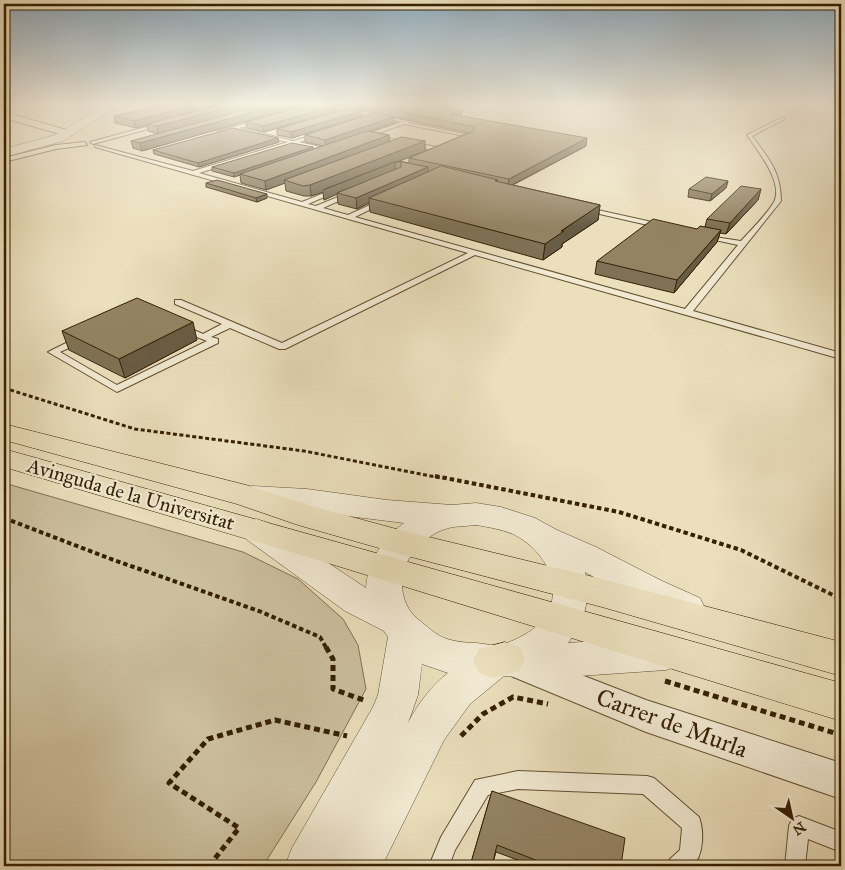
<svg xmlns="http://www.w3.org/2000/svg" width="845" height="870" viewBox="0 0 845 870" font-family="'IM FELL Great Primer',serif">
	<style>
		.green { fill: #ccbf9d; stroke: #817050 }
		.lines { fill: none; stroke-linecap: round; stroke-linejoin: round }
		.service-casing { stroke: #635031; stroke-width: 2 }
		.minor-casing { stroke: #635031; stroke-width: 2 }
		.tertiary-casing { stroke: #635031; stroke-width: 1 }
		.primary-casing { stroke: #362003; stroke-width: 1 }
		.path-far2 { stroke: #362003; stroke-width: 3; stroke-dasharray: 4 2.5; stroke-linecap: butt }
		.path-far1 { stroke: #362003; stroke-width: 4; stroke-dasharray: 4.5 3; stroke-linecap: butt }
		.path { stroke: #362003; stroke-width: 5; stroke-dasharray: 6 4; stroke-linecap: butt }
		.service { fill: #f2ead3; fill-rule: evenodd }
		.minor { fill: #f2ead3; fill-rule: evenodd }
		.tertiary { fill: #f2ead3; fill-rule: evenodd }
		.primary { fill: #ebdfbc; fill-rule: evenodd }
		.wall { fill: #7f7155; stroke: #362003; fill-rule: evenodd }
		.shaded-wall { fill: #685c45; stroke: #362003 }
		.building { fill: #948363; stroke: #362003 }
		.labels { text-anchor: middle; stroke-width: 4.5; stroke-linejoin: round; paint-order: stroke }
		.street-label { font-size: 20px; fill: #362003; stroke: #f2ead3 }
		.near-street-label { font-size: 24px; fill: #362003; stroke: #f2ead3 }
	</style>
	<rect width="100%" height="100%" fill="#ebdfbc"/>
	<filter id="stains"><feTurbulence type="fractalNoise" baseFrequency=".004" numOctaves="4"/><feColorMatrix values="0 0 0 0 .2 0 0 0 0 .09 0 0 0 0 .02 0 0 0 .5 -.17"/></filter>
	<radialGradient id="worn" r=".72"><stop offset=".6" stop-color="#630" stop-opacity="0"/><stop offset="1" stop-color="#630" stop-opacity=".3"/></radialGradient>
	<path class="green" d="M4,483L243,552L298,579L343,619L358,645L366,689L316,782L263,866H4Z"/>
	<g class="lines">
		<defs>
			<g id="service">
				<path d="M315,104H325L407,121L409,123L473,136L465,139L463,138L465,136L404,124L361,139L359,137L402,122Z"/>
				<path d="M781,118L785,119L752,136C768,158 781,171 781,201L693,311L841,353V359L475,255L285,349H279L230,328L211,337L218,339V343L117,392L48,352L78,337H84V341L60,352L117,385L207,341L179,330V326H185L203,334L222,324L175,304V300H181L282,343L468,253L95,147V145L193,171L288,142L234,130L220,133L218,131L262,120L264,122L239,128L293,141L322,133V135L299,142L329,149V151L294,144L199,173L302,202L334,189H338V191L308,204L316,206L350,192H354V194L323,208L348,215L381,200H385V202L355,217L685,309L738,245L701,237V235L741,241C750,231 768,213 774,202C784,182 757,150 747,135Z"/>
				<path d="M161,123L163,125L93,144L90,142Z"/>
				<path d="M375,136L437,147L440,149L437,151L373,138Z"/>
				<path d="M85,142L87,145L56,149L4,162V158L56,145Z"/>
				<path d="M584,207L661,224L664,226L661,228L582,210V208Z"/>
				<path d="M518,771L647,776L654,778L699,817C704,830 704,857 692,866H667L670,859L680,850L682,828L643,794L518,789L488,795L455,850L449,866H429L441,837L475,780Z"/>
				<path d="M799,816L841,832V852L808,839L805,866H785L789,826L792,819Z"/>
			</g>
			<g id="minor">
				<path d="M4,112L70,131L72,133L67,136L4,118Z"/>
				<path d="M522,652L646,700L841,763V799L646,732L511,676L506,666L511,656Z"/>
			</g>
			<g id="tertiary">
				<path d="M107,104H120L63,141L4,157V149L55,135Z"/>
				<path d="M252,486L307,489L387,500L452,505L476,503L501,507L535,518L557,530L596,547L660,580L700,598L705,608L700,618L687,623L634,600L585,572C592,598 584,621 568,643L666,636L680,641L685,653L680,665L666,670L550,678L504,676L470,704L444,740L382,866H285L292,848L373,707L378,695L388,637L384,631L345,611L246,539L241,531L246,523L257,519L268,523L366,588C368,561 382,539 404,523L307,511L252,508L241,504L237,497L241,490ZM476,525C488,527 501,529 513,534C555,555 572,608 524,635C517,639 504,645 496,645C490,645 483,644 477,643C468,643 457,642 447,639C437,636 428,627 419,620C408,612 402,598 402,584C402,557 426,532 453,527C461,526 469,526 476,525ZM422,664L448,673C432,685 417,705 408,723L418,695Z"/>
			</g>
			<g id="primary">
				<path d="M4,424L246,485L315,507L400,530L602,579L841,642V676L602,607L400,554L298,525L237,504L4,440Z"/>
				<path d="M4,449L841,683V721L318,560L4,467Z"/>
				<path d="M505,642L519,647L525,659L519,671L493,678L479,673L473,661L479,649Z"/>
			</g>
		</defs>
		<use href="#service" class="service-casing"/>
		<use href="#minor" class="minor-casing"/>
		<use href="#tertiary" class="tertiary-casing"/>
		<use href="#primary" class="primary-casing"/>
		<path class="path-far2" d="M4,388L135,429L304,451L441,478"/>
		<g class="path-far1">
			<path d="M435,476L619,512L741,550L841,599"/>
			<path d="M4,518L111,559L259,611L320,637L327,649"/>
		</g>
		<g class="path">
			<path d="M326,647L333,659V689L366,701"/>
			<path d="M665,681L841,735"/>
			<path d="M461,736L483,714L513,697L548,704"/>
			<path d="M209,866L239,828L169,783L208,739L275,720L347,736"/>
		</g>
		<use href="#service" class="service"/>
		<use href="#minor" class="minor"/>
		<use href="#tertiary" class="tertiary"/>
		<use href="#primary" class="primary"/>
	</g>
	<g class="wall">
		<path d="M307,104L142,151L133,148L131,141L158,134L148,131L147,125L136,128L115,123L114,116Z"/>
		<path d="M336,104H458L448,108L462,110L461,116L586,146L513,185L600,205L598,220L562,244V247L543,260L370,212L369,203L357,209L338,204L337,194L324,200L323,192L311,196H304L286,191L285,183L266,190L241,183L240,175L234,177L212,171V167L313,149L323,146L305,142V135L382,114ZM394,117L420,123L468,133L409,158V163L399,161L425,151V141H389V135L369,131L395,123Z"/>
		<path d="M336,111L264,132L247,128L246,122Z"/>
		<path d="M362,111V116L292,138L277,135V129Z"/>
		<path d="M278,138L279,142L199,167L154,154L153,150Z"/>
		<path d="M728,181L726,188L710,201L688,197L689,189Z"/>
		<path d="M206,183L267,198L257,202L206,187Z"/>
		<path d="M761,189L758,200L726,234L720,233L717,242L674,293L595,274L597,261L705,227L707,219Z"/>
		<path d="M62,331L197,340L125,378L69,350Z"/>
		<path d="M492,791L621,866H534L496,852L492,866H470Z"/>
	</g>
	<g class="shaded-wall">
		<path d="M199,104H224L147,124V125L136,128L134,121Z"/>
		<path d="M243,104H268L158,134L157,126Z"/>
		<path d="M283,104H307L142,151L140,143Z"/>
		<path d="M438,104H458L435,112V106Z"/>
		<path d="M336,106V111L264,132L263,126Z"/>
		<path d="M462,110L461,117L450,114Z"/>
		<path d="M362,111V116L292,138L291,132Z"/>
		<path d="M394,117L395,123L326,146L325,140Z"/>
		<path d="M389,135V144L284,180L285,183L266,190L265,181Z"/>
		<path d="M278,138L279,142L199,167L198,163Z"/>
		<path d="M587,138L586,146L508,187L509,179Z"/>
		<path d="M425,141V151L397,162H395V171L337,193V194L324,200L323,192L311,196L310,185Z"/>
		<path d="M313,147V150L240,174V175L234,177V173Z"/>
		<path d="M428,167V177L369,198V203L357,209L356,198Z"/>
		<path d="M728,181L726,188L710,201L712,194Z"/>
		<path d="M761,189L758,200L726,234L730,223Z"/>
		<path d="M267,194V198L257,202L256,198Z"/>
		<path d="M600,205L598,220L562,244V247L543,260L545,244L561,231Z"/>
		<path d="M721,230L717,242L674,293L677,280Z"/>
		<path d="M193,322L197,340L125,378L119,359Z"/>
	</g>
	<g class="building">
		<path d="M164,104H199L134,121L114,116Z"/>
		<path d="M222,104H243L157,126L147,124Z"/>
		<path d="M266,104H283L140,143L131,141Z"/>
		<path d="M312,104H330L336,106L263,126L246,122Z"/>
		<path d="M366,104H438L435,106L462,110L450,114L587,138L509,179L409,158L474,131V127Z"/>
		<path d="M349,108L362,111L291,132L277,129Z"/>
		<path d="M375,113L394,117L325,140L305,135Z"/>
		<path d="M233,128L278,138L198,163L153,150Z"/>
		<path d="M367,131L389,135L265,181L240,174Z"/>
		<path d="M402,137L425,141L310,185L303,186L284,180Z"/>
		<path d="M292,143L313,147L234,173L212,167Z"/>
		<path d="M397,161L428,167L356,198L337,193L401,167V162H395L323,190Z"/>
		<path d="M441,166L498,180L495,181L600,205L561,231H564L545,244L369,198Z"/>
		<path d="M706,177L728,181L712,194L689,189Z"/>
		<path d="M217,180L267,194L256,198L206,183Z"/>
		<path d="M741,186L761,189L730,223L707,219Z"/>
		<path d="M653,219L697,229L700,226L721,230L677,280L597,261Z"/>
		<path d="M137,298L193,322L119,359L62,331Z"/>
		<path d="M492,791L625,838L621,866H551L497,845L492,866H470Z"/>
	</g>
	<linearGradient id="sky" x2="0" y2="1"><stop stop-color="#90abbd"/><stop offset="0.46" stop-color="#f6f1e1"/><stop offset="1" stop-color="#f6f1e1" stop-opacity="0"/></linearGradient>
	<rect width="845" height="226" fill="url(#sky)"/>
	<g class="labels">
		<g class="street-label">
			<text transform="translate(131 494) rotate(16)" y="7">Avinguda de la Universitat</text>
		</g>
		<g class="near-street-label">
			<text transform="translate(672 723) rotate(20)" y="8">Carrer de Murla</text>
		</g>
	</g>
	<rect width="845" height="870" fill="none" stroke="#ebdfbc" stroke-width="20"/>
	<rect x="5" y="5" width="835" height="860" fill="none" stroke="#362003" stroke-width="2.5"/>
	<rect x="10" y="10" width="825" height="850" fill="none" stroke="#362003"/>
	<g transform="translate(792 818) rotate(146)" stroke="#f2ead3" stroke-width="4" paint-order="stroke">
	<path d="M0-4L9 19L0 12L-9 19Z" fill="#362003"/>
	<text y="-8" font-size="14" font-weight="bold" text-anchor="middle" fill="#362003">N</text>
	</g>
	<rect width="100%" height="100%" filter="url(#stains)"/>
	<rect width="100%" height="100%" fill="url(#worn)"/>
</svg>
